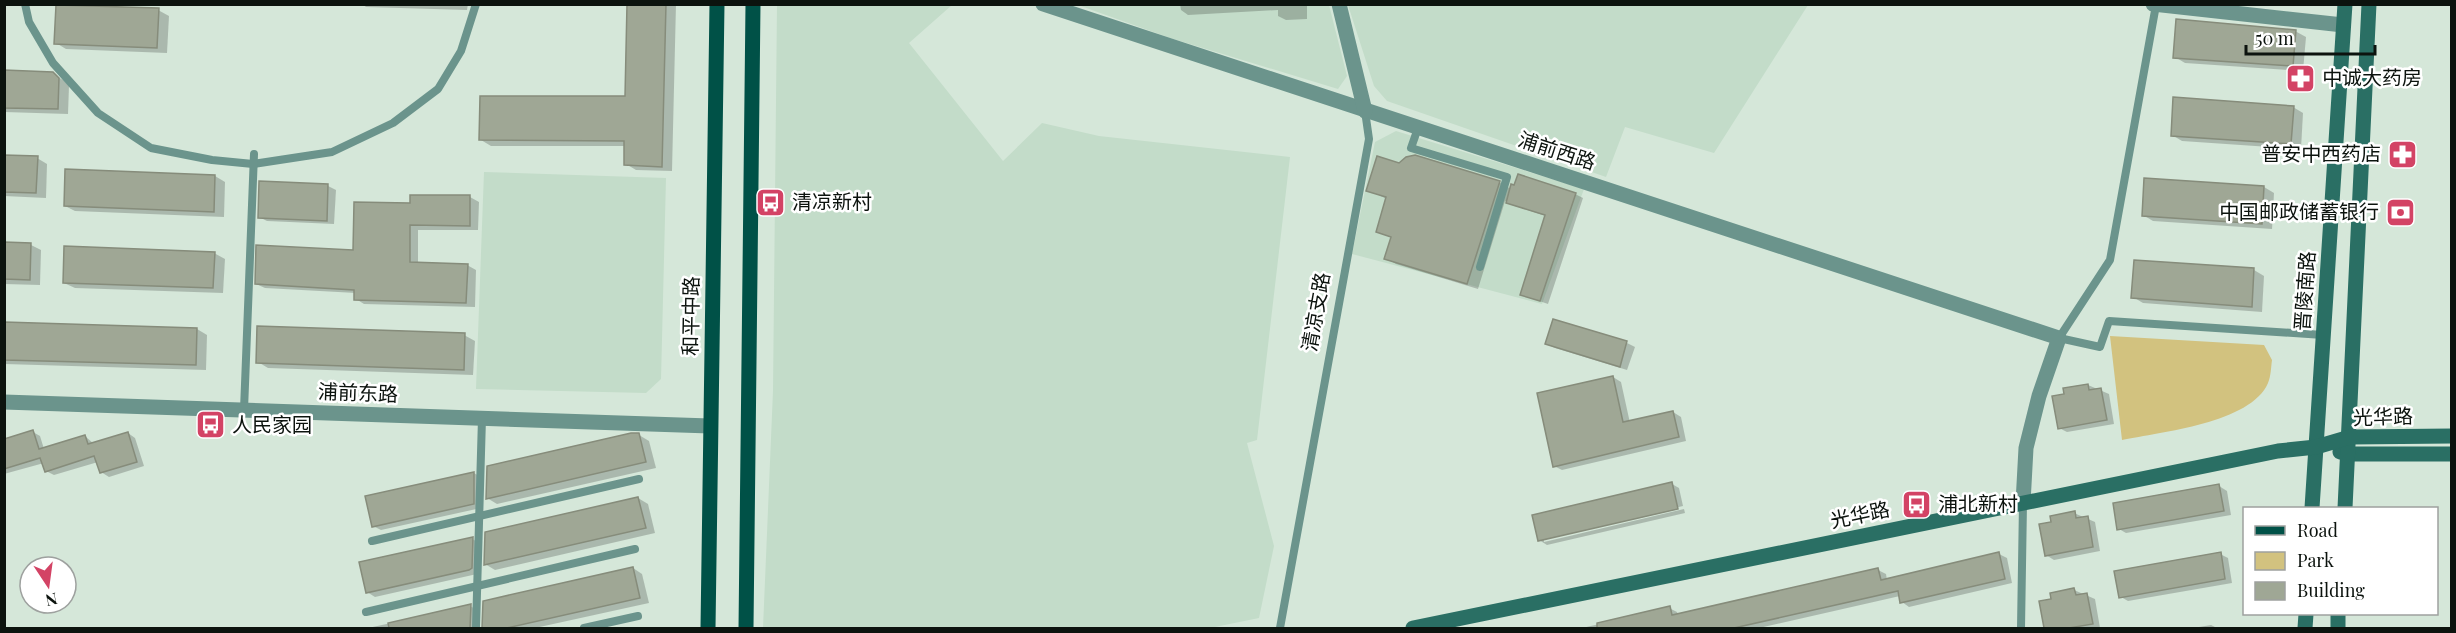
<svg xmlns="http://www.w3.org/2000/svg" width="2456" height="633" viewBox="0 0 2456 633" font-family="'Playfair Display','Noto Sans SC',serif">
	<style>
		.built { fill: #c3dcc9 }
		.green { fill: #d2c27f }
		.shadow { fill: #0003 }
		.building { fill: #9fa795; stroke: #868c7b; stroke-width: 1.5 }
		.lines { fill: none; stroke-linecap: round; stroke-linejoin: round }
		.lane { stroke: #6b948c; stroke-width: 8 }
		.street { stroke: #6b948c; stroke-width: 15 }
		.secondary { stroke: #2a6f64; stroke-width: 15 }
		.primary { stroke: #005147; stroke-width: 15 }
		.labels { text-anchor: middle; stroke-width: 5; stroke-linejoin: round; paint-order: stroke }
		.poi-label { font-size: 20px; fill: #0c130e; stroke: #fff; text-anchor: start }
		.street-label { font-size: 20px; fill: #0c130e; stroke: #fff }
	</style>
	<rect width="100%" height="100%" fill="#d5e7d9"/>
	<g class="built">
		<path d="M777,5H952L909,43L1003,161L1042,123L1099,136L1290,157L1257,440L1247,443L1274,546L1259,618L1210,628H763L773,391Z"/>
		<path d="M1078,5H1329L1347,76L1338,89L1170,38Z"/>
		<path d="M1348,5V4L1808,5L1714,153L1625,127L1606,177L1387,101L1374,86Z"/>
		<path d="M1396,131L1584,189L1542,304L1352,254L1375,142Z"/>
		<path d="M484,172L666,178L661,379L646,393L476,389Z"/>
	</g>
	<path class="green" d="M2110,336L2264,345L2272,360C2271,367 2271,376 2268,383C2251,423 2161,432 2122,440Z"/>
	<g class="shadow">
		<path d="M362,4H468L467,10L366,7Z"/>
		<path d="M628,4H676L672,171L636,170L626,164V146H491L481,140L627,98Z"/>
		<path d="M1180,4H1307V19L1286,20L1278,16V10L1188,15L1181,10Z"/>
		<path d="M158,10L169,16L167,53L66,49L56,43Z"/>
		<path d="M2295,31L2306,37L2303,71L2185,63L2175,57Z"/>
		<path d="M4,72L53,74L63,80L69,86L68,114L4,112Z"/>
		<path d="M2293,107L2303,113L2301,149L2182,141L2172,135Z"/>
		<path d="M4,156L37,158L47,164L46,198L4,196Z"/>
		<path d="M1399,165L1499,182L1511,189L1575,194L1583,198L1548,304L1522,295L1546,216L1515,206L1505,201L1478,289L1396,264L1386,258L1392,238L1377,231L1387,199L1368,190Z"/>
		<path d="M215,176L225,182L224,217L75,211L65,206Z"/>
		<path d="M2146,179L2264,187L2274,193L2272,229L2153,221L2143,215Z"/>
		<path d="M260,182L328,186L336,190L334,224L267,221L259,217Z"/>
		<path d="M411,196L470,197L479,202L478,230H418V264L467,265L476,270L475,307L364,304L356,299V293L265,288L256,284L355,252L411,204Z"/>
		<path d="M4,244L31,245L41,250L40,285L4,284Z"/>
		<path d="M214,253L225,259L223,293L75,288L64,283Z"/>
		<path d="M2254,270L2264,276L2262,312L2143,303L2133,297Z"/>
		<path d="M1554,321L1627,343L1635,347L1627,370L1555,348L1547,344Z"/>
		<path d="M4,323L197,329L207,335L206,370L4,364Z"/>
		<path d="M464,335L475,341L473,375L268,368L258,362Z"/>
		<path d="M1613,377L1621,382L1630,423L1673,412L1681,417L1686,441L1562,470L1554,466Z"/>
		<path d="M2088,385L2109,394L2114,424L2067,432L2059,428Z"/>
		<path d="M33,432L40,436L44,449L85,436L94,444L128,433L135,438L144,466L109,477L101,472L98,462L54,475L46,471L44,463L4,474V440Z"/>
		<path d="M639,435L649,441L656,468L497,504L487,498Z"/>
		<path d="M474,473L482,478L481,508L381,530L373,526L367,497Z"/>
		<path d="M1672,484L1679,488L1683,506L1544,538V542L1684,509L1685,513L1547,545L1539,540L1533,516Z"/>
		<path d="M2219,486L2227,491L2231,515L2126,533L2119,529Z"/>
		<path d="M638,498L648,504L655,533L495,570L485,564Z"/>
		<path d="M2074,513L2095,522L2100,551L2054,560L2046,555L2053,523Z"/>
		<path d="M472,539L480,543L477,574L375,597L367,592Z"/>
		<path d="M1999,554L2007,558L2012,583L1909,607L1902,602L1900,596L1759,628H1582L1669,608L1677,612L1678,615L1878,570L1886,574L1887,580Z"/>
		<path d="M2220,554L2228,558L2232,583L2128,601L2121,597Z"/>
		<path d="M633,568L642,574L649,603L535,628H483L484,603Z"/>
		<path d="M2074,590L2095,599L2100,628H2045L2040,602L2052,600Z"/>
		<path d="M470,606L479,611V628H368Z"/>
		<path d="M2211,625L2217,628H2193Z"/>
	</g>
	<g class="building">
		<path d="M627,4H666L662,167L624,165V141L479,140L480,96H625Z"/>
		<path d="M56,5L159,8L157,48L54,44Z"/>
		<path d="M2176,19L2296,30L2293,66L2173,58Z"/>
		<path d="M4,70L53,72L59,78L58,109L4,108Z"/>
		<path d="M2173,97L2294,106L2291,144L2171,136Z"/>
		<path d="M4,155L38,156L36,193L4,192Z"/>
		<path d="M1415,155L1500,181L1467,284L1384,259L1391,237L1376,232L1386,197L1366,191L1377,156L1399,163L1406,157Z"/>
		<path d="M65,169L215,175L214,212L64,206Z"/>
		<path d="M1518,174L1576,193L1540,301L1520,295L1545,215L1506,203L1511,184L1514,185Z"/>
		<path d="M2144,178L2264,186L2262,224L2142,216Z"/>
		<path d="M259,181L328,184L327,221L258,218Z"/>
		<path d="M410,195H470V226L410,225V262L468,264L466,303L354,300V290L255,284L256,245L353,250L354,202L410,203Z"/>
		<path d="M4,242L31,243L30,280L4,279Z"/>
		<path d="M64,246L215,252L213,288L63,283Z"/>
		<path d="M2134,260L2254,268L2252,307L2131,298Z"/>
		<path d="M1553,319L1627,341L1620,367L1545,344Z"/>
		<path d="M4,322L197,328L196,365L4,360Z"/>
		<path d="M257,326L465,333L464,370L256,363Z"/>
		<path d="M1613,376L1623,422L1673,411L1679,437L1553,467L1537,393Z"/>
		<path d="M2088,384L2089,390L2101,388L2107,420L2058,429L2052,396L2064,394L2063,388Z"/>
		<path d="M33,430L39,449L85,435L88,444L128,432L137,462L100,473L94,456L45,472L40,458L4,469V439Z"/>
		<path d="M631,433H639L646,462L486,499L487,466Z"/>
		<path d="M474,472V504L372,527L365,496Z"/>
		<path d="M1672,482L1678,509L1538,541L1532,515Z"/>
		<path d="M2219,484L2224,511L2117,530L2113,503Z"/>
		<path d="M638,497L646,528L484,565L485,532Z"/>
		<path d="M2075,511L2076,518L2088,516L2093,547L2045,556L2039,524L2051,522L2050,516Z"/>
		<path d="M473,537L472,568L469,570L366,593L359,562Z"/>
		<path d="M1999,552L2005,579L1900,603L1898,591L1734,628H1597V623L1670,606L1672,615L1878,568L1881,580Z"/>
		<path d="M2221,552L2225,579L2119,598L2114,571Z"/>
		<path d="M633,567L640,598L507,628H482L483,601Z"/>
		<path d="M2074,588L2076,595L2087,593L2093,624L2069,628H2044L2039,601L2051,599L2050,593Z"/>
		<path d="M471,604L470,628H389L388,623Z"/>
	</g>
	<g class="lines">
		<g class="lane">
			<path d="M25,4L29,22L53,63L98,113L151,148L212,160L253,164L332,152L393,123L438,89L461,51L476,4"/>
			<path d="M2156,5L2110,260L2059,338L2100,347L2109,321L2323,335"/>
			<path d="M1418,128L1411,148L1507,177L1480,267"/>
			<path d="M244,410L254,154"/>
			<path d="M372,541L639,479"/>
			<path d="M366,612L635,549"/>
			<path d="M476,628L482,418"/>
			<path d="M584,628L638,616"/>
			<path d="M1280,628L1369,139L1365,111"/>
			<path d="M2021,628L2023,503"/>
		</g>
		<g class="street">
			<path d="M1043,4L2059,338L2039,396L2026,448L2023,503"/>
			<path d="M1339,4L1365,111"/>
			<path d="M2153,4L2343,25"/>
			<path d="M4,402L710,426"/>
		</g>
		<g class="secondary">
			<path d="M2340,452L2349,454H2452"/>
			<path d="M2312,508L2345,4"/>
			<path d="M2345,508L2369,4"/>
			<path d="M1413,628L2278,451L2316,447L2350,437L2452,436"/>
			<path d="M2305,628L2306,614"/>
			<path d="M2338,628V614"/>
		</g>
		<g class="primary">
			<path d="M708,628L717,4"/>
			<path d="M746,628L753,4"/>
		</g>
	</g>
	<defs>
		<symbol id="pharmacy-square" viewBox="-11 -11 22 22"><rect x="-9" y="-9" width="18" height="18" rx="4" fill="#d34365" stroke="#fff"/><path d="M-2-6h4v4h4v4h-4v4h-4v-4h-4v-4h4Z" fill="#fff"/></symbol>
		<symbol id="bus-square" viewBox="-11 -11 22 22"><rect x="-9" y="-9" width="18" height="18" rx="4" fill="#d34365" stroke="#fff"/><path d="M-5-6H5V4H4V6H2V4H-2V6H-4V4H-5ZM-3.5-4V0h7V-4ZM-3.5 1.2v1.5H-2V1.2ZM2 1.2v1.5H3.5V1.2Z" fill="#fff"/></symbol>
		<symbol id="bank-square" viewBox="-11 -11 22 22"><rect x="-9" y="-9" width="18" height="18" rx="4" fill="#d34365" stroke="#fff"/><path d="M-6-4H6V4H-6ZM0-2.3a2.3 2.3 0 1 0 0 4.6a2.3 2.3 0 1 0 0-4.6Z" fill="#fff"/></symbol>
	</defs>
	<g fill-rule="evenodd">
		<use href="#pharmacy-square" x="2284" y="62" width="33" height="33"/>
		<use href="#pharmacy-square" x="2386" y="138" width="33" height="33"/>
		<use href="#bus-square" x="754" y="186" width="33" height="33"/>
		<use href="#bank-square" x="2384" y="196" width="33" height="33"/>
		<use href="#bus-square" x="194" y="408" width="33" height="33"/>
		<use href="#bus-square" x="1900" y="488" width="33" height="33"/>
	</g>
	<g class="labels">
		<g class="poi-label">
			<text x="2322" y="85">中诚大药房</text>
			<text x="2381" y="161" text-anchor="end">普安中西药店</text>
			<text x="792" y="209">清凉新村</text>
			<text x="2379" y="219" text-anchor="end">中国邮政储蓄银行</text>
			<text x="232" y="432">人民家园</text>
			<text x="1938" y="511">浦北新村</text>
		</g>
		<g class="street-label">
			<text transform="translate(1557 151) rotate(18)" y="7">浦前西路</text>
			<text transform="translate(2305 291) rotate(-86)" y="7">晋陵南路</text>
			<text transform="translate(1316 312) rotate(-80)" y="7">清凉支路</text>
			<text transform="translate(691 316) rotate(-89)" y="7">和平中路</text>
			<text transform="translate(358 393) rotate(2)" y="7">浦前东路</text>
			<text transform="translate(2383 417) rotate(-2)" y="7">光华路</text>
			<text transform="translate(1860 515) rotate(-12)" y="7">光华路</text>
		</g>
	</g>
	<rect width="2456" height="633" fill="none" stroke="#0c130e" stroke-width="12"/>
	<rect x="2243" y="507" width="195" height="108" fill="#ffffff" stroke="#9ea19f" stroke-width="1.5"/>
	<rect x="2255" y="526" width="30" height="9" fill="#005147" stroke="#9ea19f" stroke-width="1.5"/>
	<text x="2297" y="537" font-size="18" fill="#0c130e">Road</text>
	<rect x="2255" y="552" width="30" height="18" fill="#d2c27f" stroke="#9ea19f" stroke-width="1.5"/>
	<text x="2297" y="567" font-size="18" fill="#0c130e">Park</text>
	<rect x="2255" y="582" width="30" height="18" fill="#9fa795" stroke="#9ea19f" stroke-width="1.5"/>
	<text x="2297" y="597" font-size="18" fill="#0c130e">Building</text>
	<g transform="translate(48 585) rotate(167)"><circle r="28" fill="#ffffff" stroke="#9ea19f" stroke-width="1.5"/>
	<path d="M0-4.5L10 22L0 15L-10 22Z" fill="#d34365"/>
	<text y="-9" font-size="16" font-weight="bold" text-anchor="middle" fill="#0c130e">N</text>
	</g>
	<path d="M2246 45v9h129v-9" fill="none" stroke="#0c130e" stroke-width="3"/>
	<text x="2255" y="45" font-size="18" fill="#0c130e" stroke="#ffffff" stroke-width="4.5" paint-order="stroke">50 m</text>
</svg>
